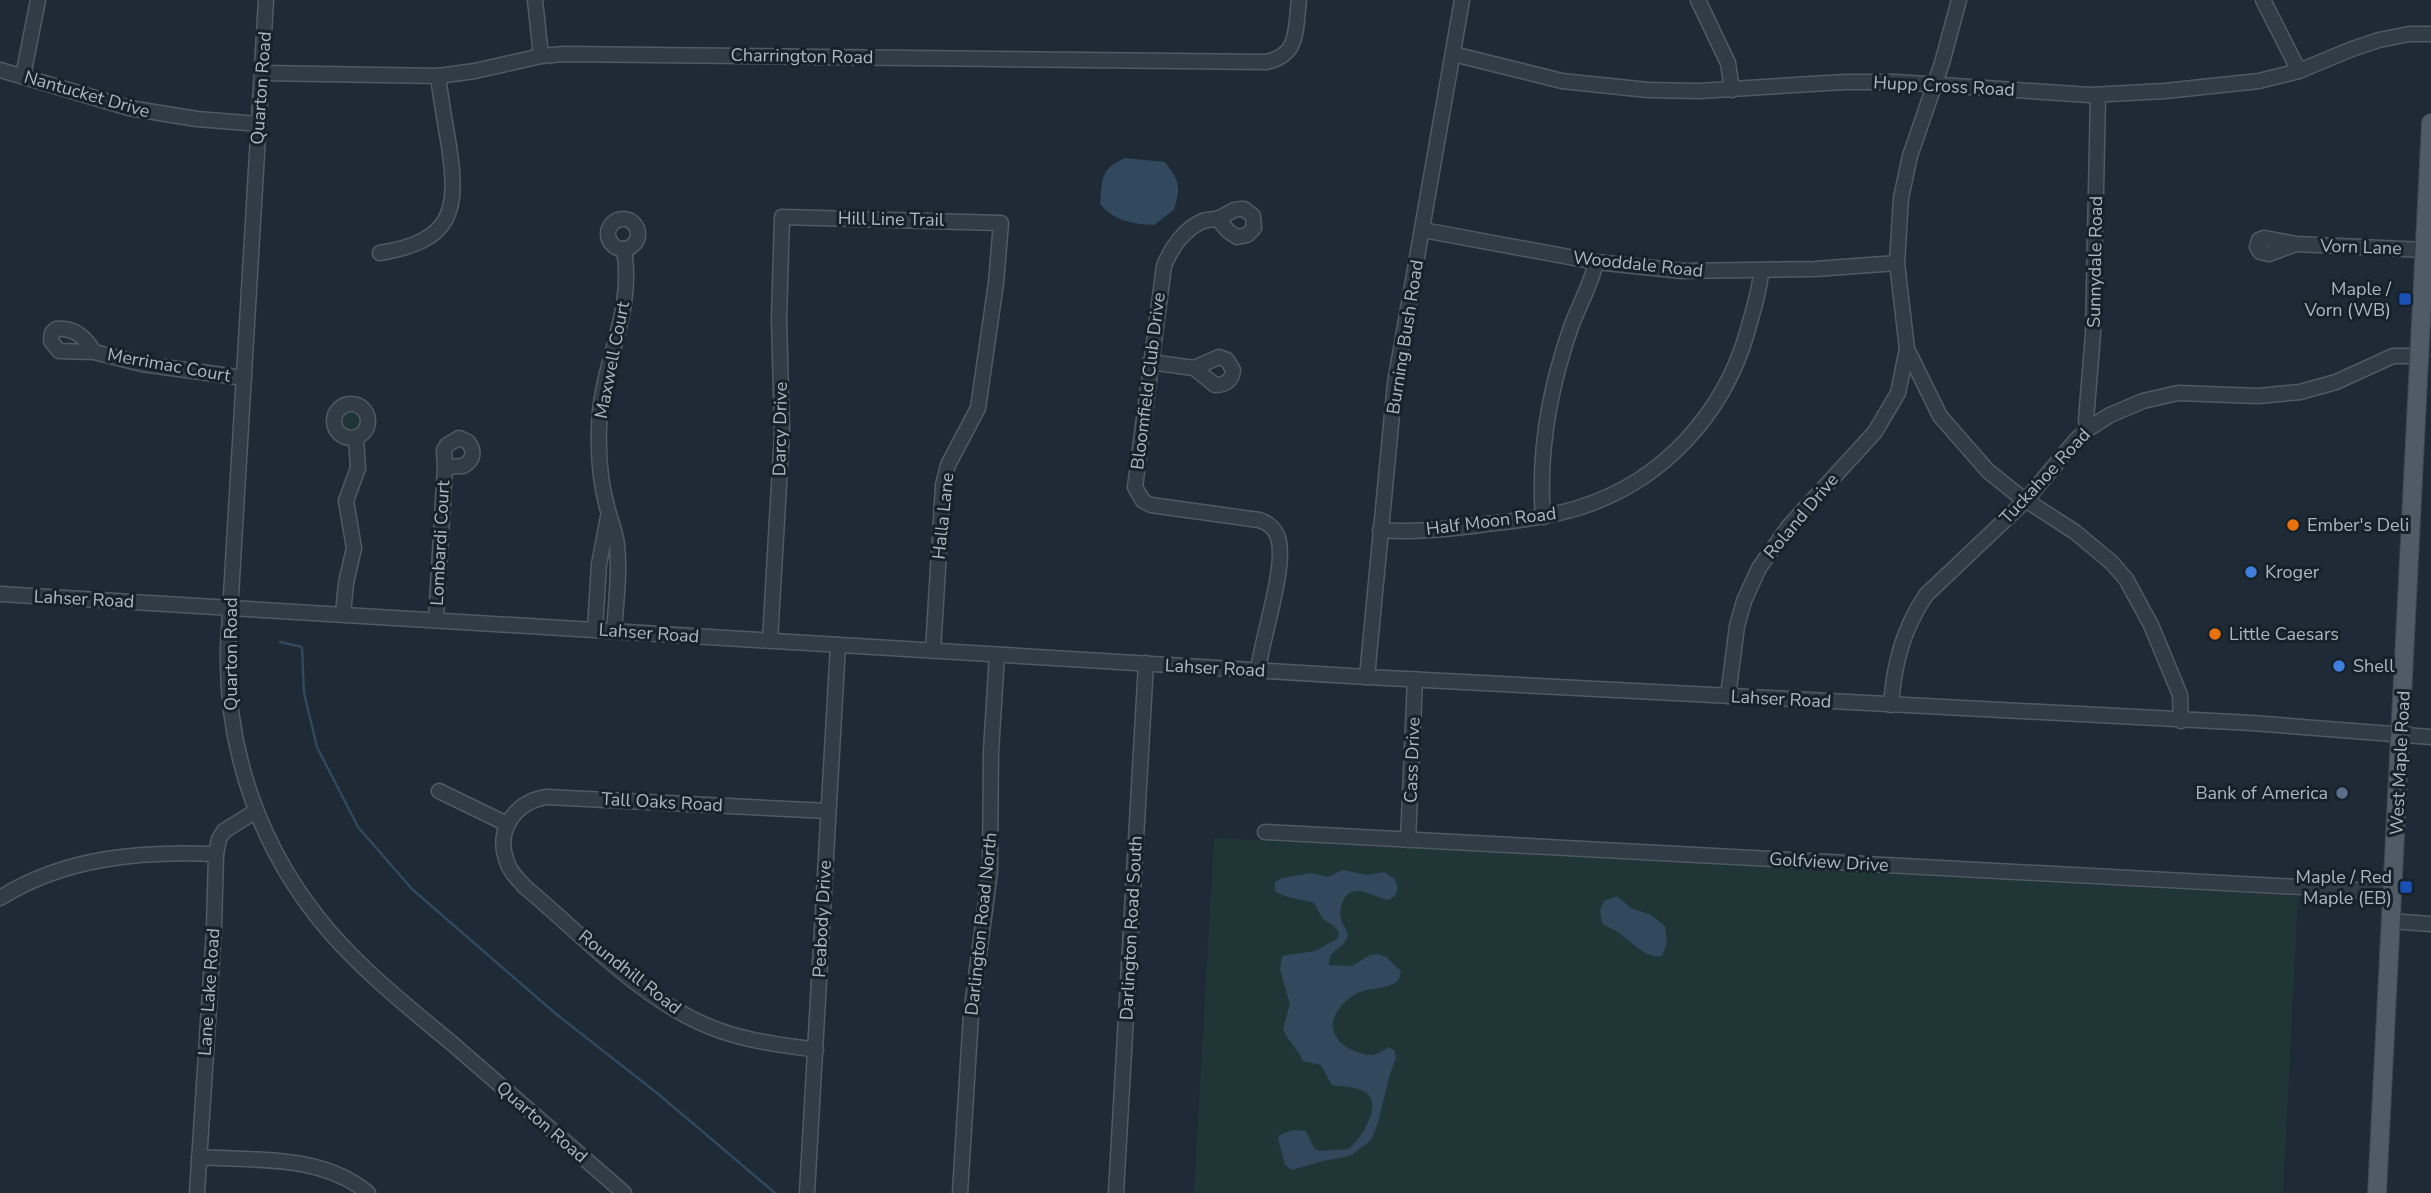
<svg xmlns="http://www.w3.org/2000/svg" width="2431" height="1193" viewBox="0 0 2431 1193" font-family="'Nunito Sans',sans-serif">
	<style>
		.green { fill: #203636 }
		.water { fill: #31485d }
		.lines { fill: none; stroke-linecap: round; stroke-linejoin: round }
		.stream { stroke: #31485d; stroke-width: 2.5 }
		.minor-casing { stroke: #4f5a64; stroke-width: 17 }
		.major-casing { stroke: #3b454f; stroke-width: 20 }
		.minor { stroke: #323c46; stroke-width: 14 }
		.major { stroke: #4f5b66; stroke-width: 18 }
		.transit-dot { fill: #1a4fb4; stroke: #17212a; stroke-width: 2.5 }
		.food-dot { fill: #e8710a; stroke: #17212a; stroke-width: 2.5 }
		.shop-dot { fill: #3f7fe0; stroke: #17212a; stroke-width: 2.5 }
		.service-dot { fill: #5c6f8a; stroke: #17212a; stroke-width: 2.5 }
		.labels { text-anchor: middle; stroke-width: 6; stroke-linejoin: round; paint-order: stroke }
		.street-label { font-size: 18px; fill: #abb7c3; stroke: #17212a }
		.poi-label { font-size: 18px; fill: #abb7c3; stroke: #17212a; text-anchor: start }
	</style>
	<rect width="100%" height="100%" fill="#1e2a35"/>
	<g class="green">
		<circle cx="350" cy="421" r="11"/>
		<path d="M1214,838L2298,896L2283,1193H1194Z"/>
	</g>
	<g class="water">
		<path d="M1125,158L1165,162C1180,181 1181,187 1174,210L1154,225C1133,224 1114,221 1100,204C1103,178 1099,170 1125,158Z"/>
		<path d="M1343,870L1367,875L1384,872L1395,879L1398,889L1395,896L1388,900C1372,897 1353,881 1343,901C1341,906 1339,912 1341,918C1342,926 1350,930 1347,938C1343,950 1329,948 1329,965L1352,966L1370,955L1378,954L1386,957L1401,971C1400,977 1399,981 1393,984C1383,989 1371,988 1361,992C1348,995 1330,1015 1333,1028C1335,1038 1341,1045 1350,1049C1371,1057 1371,1058 1389,1047L1395,1051L1396,1058L1390,1074L1378,1123L1371,1140L1350,1156L1323,1161L1292,1170L1285,1165L1278,1138L1280,1135L1293,1130L1306,1131L1314,1148L1319,1151L1348,1149C1361,1140 1384,1103 1365,1092C1355,1086 1343,1087 1332,1085L1321,1065L1303,1061C1297,1047 1287,1040 1283,1029L1290,1004L1280,969L1282,956L1315,951L1337,939L1339,933L1334,926L1323,919L1314,903C1303,899 1283,898 1275,891V882L1282,878L1311,873L1328,877Z"/>
		<path d="M1617,896L1631,908L1651,915L1665,926L1667,943L1662,956C1647,959 1633,944 1622,935C1616,930 1608,928 1602,923L1600,910L1604,901Z"/>
	</g>
	<g class="lines">
		<path class="stream" d="M280,642L302,647L304,693L317,747L358,827L412,889L556,1014L657,1093L775,1193"/>
		<defs>
			<g id="minor">
				<path d="M266,0L228,647C225,751 261,852 329,931C366,974 412,1010 455,1046C511,1095 567,1144 624,1193"/>
				<path d="M535,0L541,56"/>
				<path d="M1698,0L1728,63L1732,90"/>
				<path d="M1959,0L1942,63L1910,156L1901,198L1897,263L1907,349L1940,416L1988,471L2018,495L2075,532L2111,562L2126,579L2151,625L2180,695L2181,721"/>
				<path d="M2263,0L2299,71"/>
				<path d="M1453,54L1562,81L1648,90L1699,91L1844,82H1896L2090,95L2165,91L2259,81L2299,71L2352,49L2379,40L2409,34H2431"/>
				<path d="M0,70L129,108L197,119L259,124"/>
				<path d="M262,73L438,76L475,71L541,56L564,54L1266,62C1300,55 1295,29 1299,0"/>
				<path d="M23,76L38,0"/>
				<path d="M1218,219L1228,231L1237,237L1247,235L1254,228L1253,216L1244,209C1232,208 1229,214 1219,218C1214,220 1208,219 1203,221C1184,229 1171,248 1164,266L1135,487L1143,501L1151,505L1259,520C1269,523 1275,528 1278,538C1287,565 1262,638 1258,670"/>
				<circle cx="623" cy="234" r="15"/>
				<path d="M1423,230L1596,262L1682,271L1815,269L1897,263"/>
				<path d="M2296,244L2269,254L2260,252L2257,247L2259,240L2264,238L2296,244L2425,250"/>
				<path d="M380,253C452,241 459,212 449,146C445,123 441,99 438,76"/>
				<path d="M94,352C86,338 74,327 56,329L52,333L51,341L59,351L94,352L142,364L244,378"/>
				<path d="M1150,362L1194,368L1215,385C1226,385 1232,380 1233,370L1227,360L1219,357L1194,368"/>
				<circle cx="351" cy="421" r="17"/>
				<path d="M2088,429L2086,420L2093,334L2098,95"/>
				<path d="M459,438L468,442C475,451 474,460 463,466L445,467L444,450L447,445Z"/>
				<path d="M1543,517C1538,453 1550,387 1571,327C1579,305 1591,285 1596,262"/>
				<path d="M1380,530C1415,533 1451,529 1486,524C1518,521 1550,517 1581,507C1662,481 1723,415 1747,333C1752,313 1760,292 1761,271"/>
				<path d="M0,594L1367,677L2252,723L2431,737"/>
				<path d="M343,614L346,583L354,548L346,501L358,468L356,438"/>
				<path d="M436,620L445,467"/>
				<path d="M595,629L599,564L608,517"/>
				<path d="M614,631C616,603 620,573 617,545C616,534 612,524 609,514C601,488 598,456 599,428C600,363 635,317 624,249"/>
				<path d="M770,641L782,432L779,319L782,217L1001,223L996,283L978,408L948,465L943,485L933,651"/>
				<path d="M1367,677L1395,383L1462,0"/>
				<path d="M1728,696L1737,626L1744,601L1759,568L1789,526L1875,432L1898,393L1907,349"/>
				<path d="M1891,705C1894,664 1903,629 1926,595L2026,500L2076,440L2088,429L2110,415L2143,401L2178,393L2258,396L2300,392L2336,382L2393,356H2421"/>
				<path d="M439,791L507,824"/>
				<path d="M1265,832L2393,892"/>
				<path d="M1408,840L1415,679"/>
				<path d="M0,898C65,857 141,851 216,854"/>
				<path d="M2391,921L2431,924"/>
				<path d="M816,1050C784,1045 752,1042 721,1031C647,1006 585,937 525,887C517,878 509,871 506,859C496,829 516,802 546,797L828,811"/>
				<path d="M199,1157C256,1161 322,1154 368,1193"/>
				<path d="M197,1193L214,929L216,854L219,839L224,831L256,811"/>
				<path d="M807,1193L838,645"/>
				<path d="M960,1193L971,1014L990,872L991,751L997,655"/>
				<path d="M1116,1193L1146,663"/>
			</g>
			<path id="major" d="M2377,1193L2431,123"/>
		</defs>
		<use href="#minor" class="minor-casing"/>
		<use href="#major" class="major-casing"/>
		<use href="#minor" class="minor"/>
		<use href="#major" class="major"/>
	</g>
	<g class="transit-dot">
		<rect x="2398" y="292" width="14" height="14" rx="3.5"/>
		<rect x="2399" y="880" width="14" height="14" rx="3.5"/>
	</g>
	<g class="food-dot">
		<circle cx="2293" cy="525" r="7"/>
		<circle cx="2215" cy="634" r="7"/>
	</g>
	<g class="shop-dot">
		<circle cx="2251" cy="572" r="7"/>
		<circle cx="2339" cy="666" r="7"/>
	</g>
	<circle class="service-dot" cx="2342" cy="793" r="7"/>
	<g class="labels">
		<g class="street-label">
			<text transform="translate(802 56) rotate(1)" y="6">Charrington Road</text>
			<text transform="translate(1944 86) rotate(3)" y="6">Hupp Cross Road</text>
			<text transform="translate(261 88) rotate(-86)" y="6">Quarton Road</text>
			<text transform="translate(87 94) rotate(16)" y="6">Nantucket Drive</text>
			<text transform="translate(891 219) rotate(1)" y="6">Hill Line Trail</text>
			<text transform="translate(2361 247) rotate(2)" y="6">Vorn Lane</text>
			<text transform="translate(2095 262) rotate(-89)" y="6">Sunnydale Road</text>
			<text transform="translate(1638 264) rotate(6)" y="6">Wooddale Road</text>
			<text transform="translate(1405 337) rotate(-81)" y="6">Burning Bush Road</text>
			<text transform="translate(612 360) rotate(-79)" y="6">Maxwell Court</text>
			<text transform="translate(169 365) rotate(10)" y="6">Merrimac Court</text>
			<text transform="translate(1148 381) rotate(-83)" y="6">Bloomfield Club Drive</text>
			<text transform="translate(780 429) rotate(-89)" y="6">Darcy Drive</text>
			<text transform="translate(2045 476) rotate(-47)" y="6">Tuckahoe Road</text>
			<text transform="translate(943 516) rotate(-84)" y="6">Halla Lane</text>
			<text transform="translate(1801 516) rotate(-50)" y="6">Roland Drive</text>
			<text transform="translate(1491 521) rotate(-7)" y="6">Half Moon Road</text>
			<text transform="translate(440 543) rotate(-87)" y="6">Lombardi Court</text>
			<text transform="translate(84 599) rotate(3)" y="6">Lahser Road</text>
			<text transform="translate(649 633) rotate(4)" y="6">Lahser Road</text>
			<text transform="translate(231 654) rotate(-90)" y="6">Quarton Road</text>
			<text transform="translate(1215 668) rotate(3)" y="6">Lahser Road</text>
			<text transform="translate(1781 699) rotate(3)" y="6">Lahser Road</text>
			<text transform="translate(1412 760) rotate(-88)" y="6">Cass Drive</text>
			<text transform="translate(2400 763) rotate(-87)" y="6">West Maple Road</text>
			<text transform="translate(662 802) rotate(3)" y="6">Tall Oaks Road</text>
			<text transform="translate(1829 862) rotate(3)" y="6">Golfview Drive</text>
			<text transform="translate(822 919) rotate(-87)" y="6">Peabody Drive</text>
			<text transform="translate(981 924) rotate(-84)" y="6">Darlington Road North</text>
			<text transform="translate(1131 928) rotate(-87)" y="6">Darlington Road South</text>
			<text transform="translate(630 972) rotate(38)" y="6">Roundhill Road</text>
			<text transform="translate(209 992) rotate(-86)" y="6">Lane Lake Road</text>
			<text transform="translate(542 1122) rotate(41)" y="6">Quarton Road</text>
		</g>
		<g class="poi-label">
			<text x="2391" y="295" text-anchor="end">Maple /<tspan x="2391" dy="21">Vorn (WB)</tspan></text>
			<text x="2307" y="531">Ember's Deli</text>
			<text x="2265" y="578">Kroger</text>
			<text x="2229" y="640">Little Caesars</text>
			<text x="2353" y="672">Shell</text>
			<text x="2328" y="799" text-anchor="end">Bank of America</text>
			<text x="2392" y="883" text-anchor="end">Maple / Red<tspan x="2392" dy="21">Maple (EB)</tspan></text>
		</g>
	</g>
</svg>
